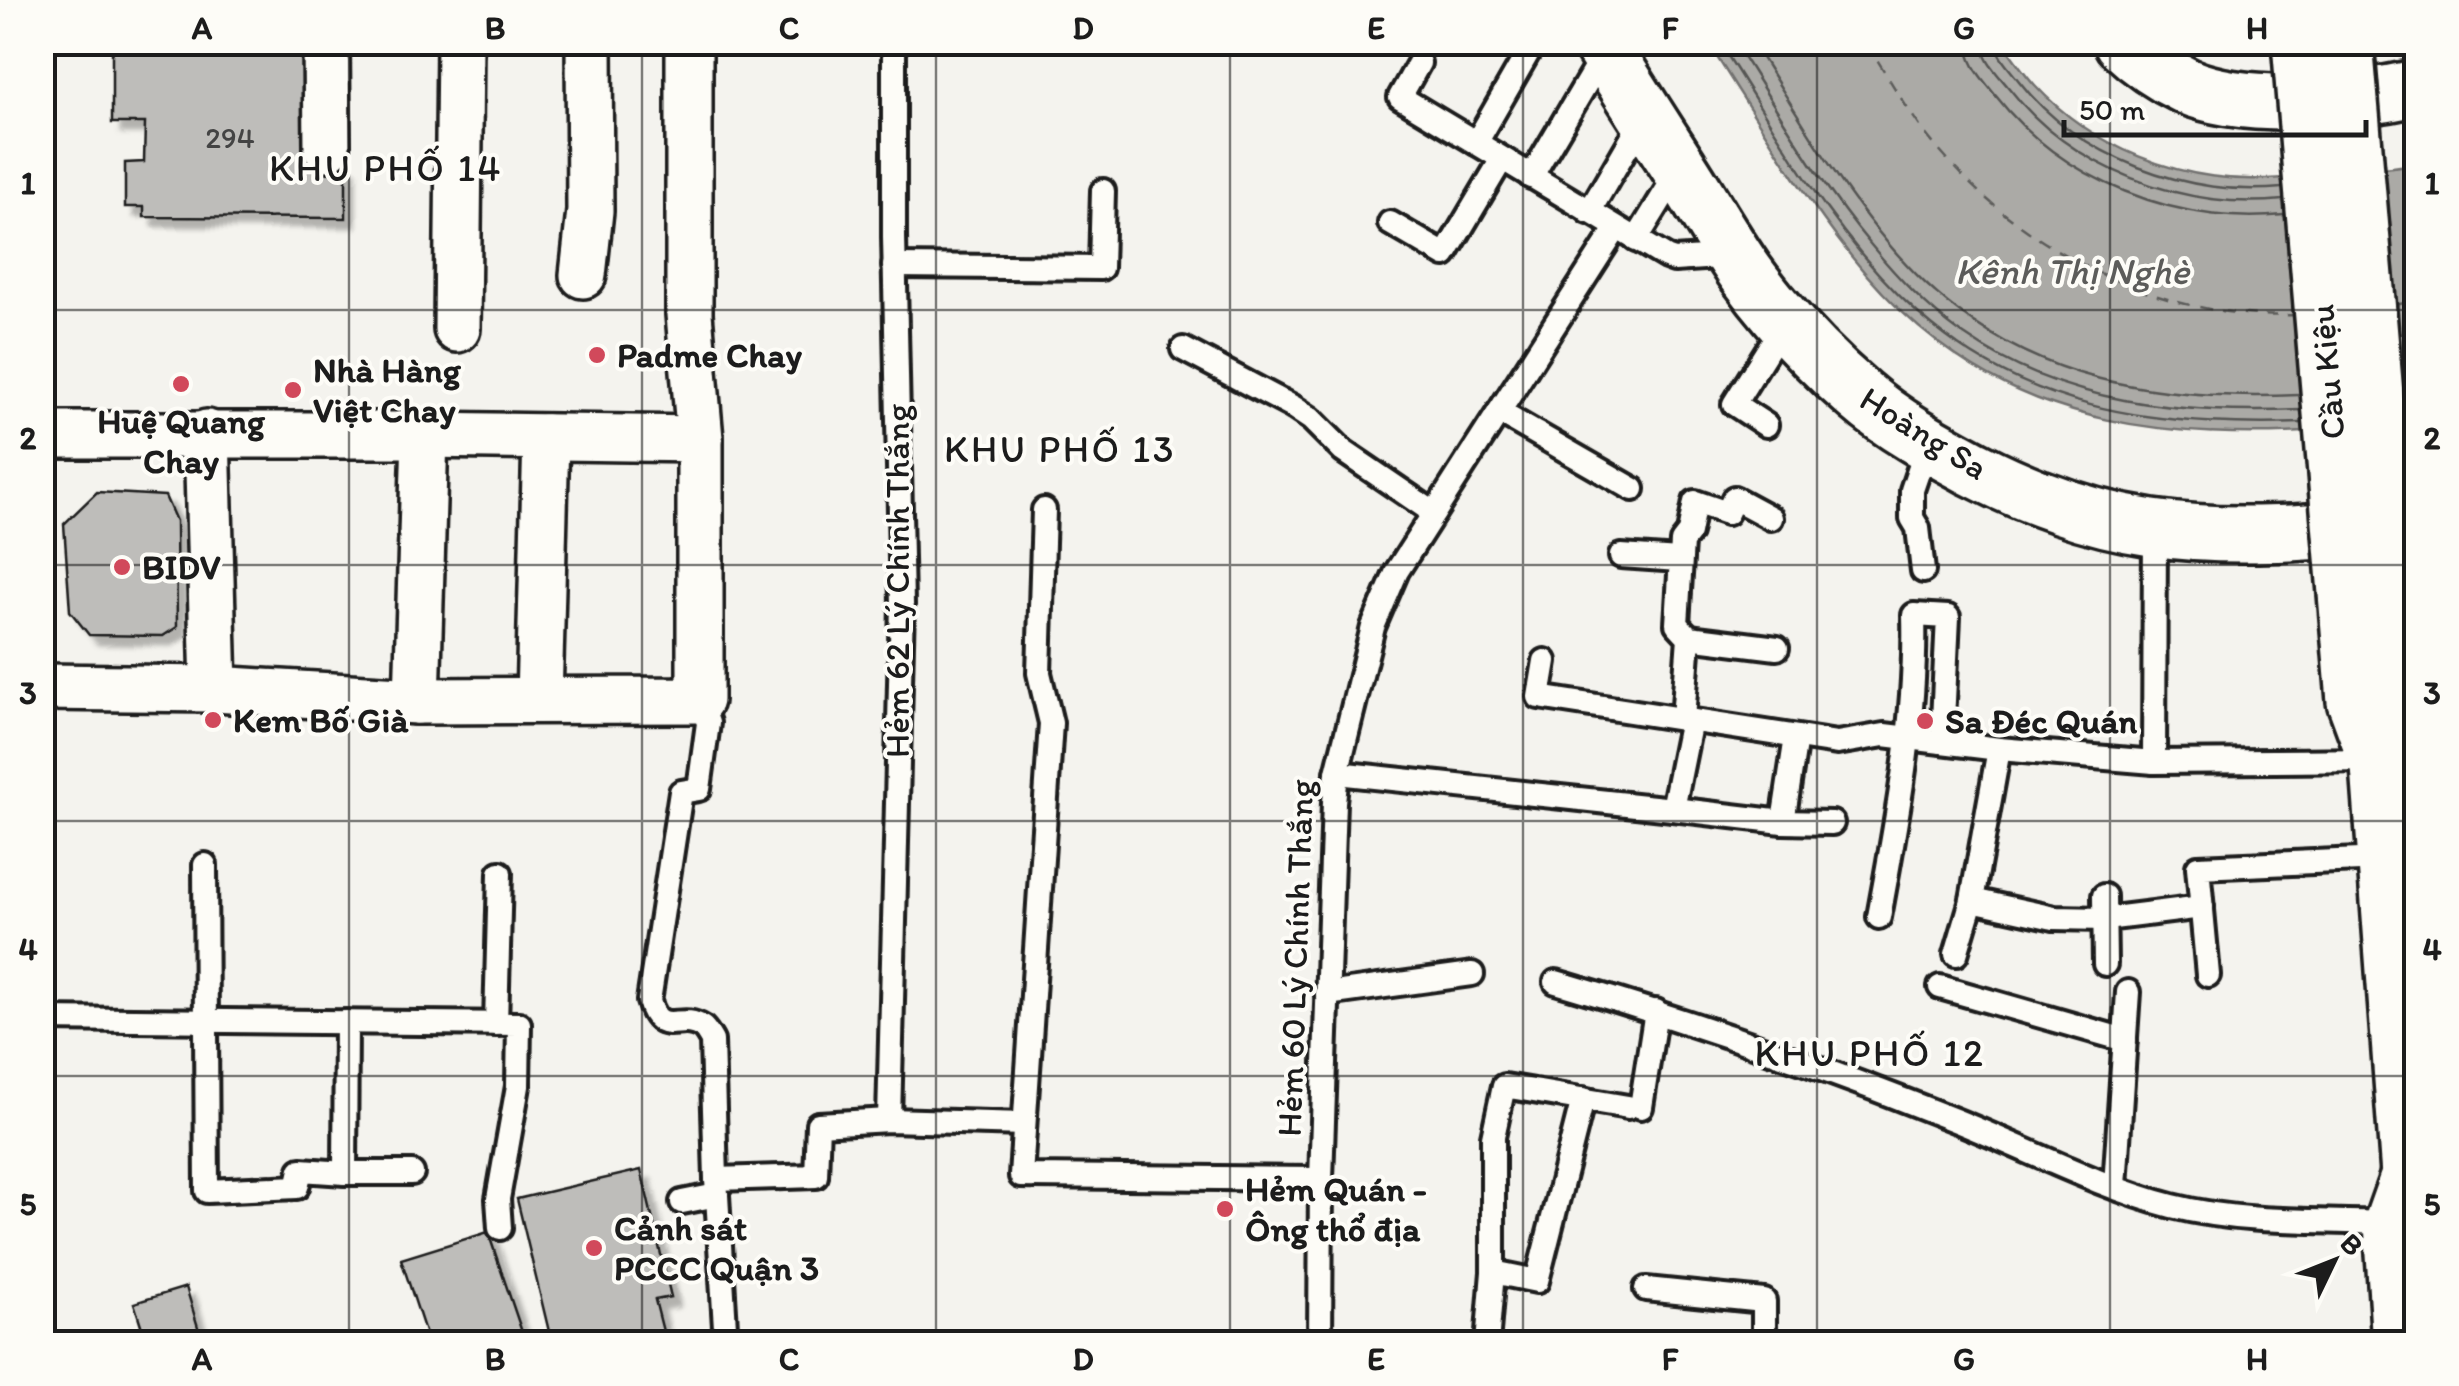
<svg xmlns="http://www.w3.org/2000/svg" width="2459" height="1386" viewBox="0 0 2459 1386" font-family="Itim,sans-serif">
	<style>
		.water { fill: #abaaa6; stroke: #72716f; stroke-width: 2.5 }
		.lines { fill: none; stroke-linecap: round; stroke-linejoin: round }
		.shore { stroke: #555553; stroke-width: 2.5 }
		.ferry { stroke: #5c5c5a; stroke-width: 2.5; stroke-dasharray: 12 10; stroke-linecap: butt }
		.building { fill: #bebdba; stroke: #1c1c1c; stroke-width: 2.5; filter: url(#shadow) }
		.lane-casing { stroke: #1c1c1c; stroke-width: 30 }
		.street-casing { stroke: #1c1c1c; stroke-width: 52 }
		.secondary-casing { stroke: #1c1c1c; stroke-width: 62 }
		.primary-casing { stroke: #1c1c1c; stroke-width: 62 }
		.lane { stroke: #fdfcf7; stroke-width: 22 }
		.street { stroke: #fdfcf7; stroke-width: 45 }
		.secondary { stroke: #fdfcf7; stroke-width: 55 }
		.primary { stroke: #fdfcf7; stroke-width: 55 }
		.primary-bridge-casing { stroke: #1c1c1c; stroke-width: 62; stroke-linecap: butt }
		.primary-bridge { stroke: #fdfcf7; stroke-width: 55 }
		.grid { fill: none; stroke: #1c1c1c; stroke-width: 2.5; stroke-opacity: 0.55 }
		.poi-dot { fill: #d1495b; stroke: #fdfcf7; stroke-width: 4 }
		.labels { text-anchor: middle; stroke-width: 8; stroke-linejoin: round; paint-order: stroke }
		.number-label { font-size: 30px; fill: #444 }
		.poi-label { font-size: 35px; font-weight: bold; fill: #1c1c1c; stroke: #fdfcf7; text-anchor: start }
		.street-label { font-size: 35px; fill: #1c1c1c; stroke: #fdfcf7 }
		.neighbourhood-label { font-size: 38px; letter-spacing: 2.5px; fill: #1c1c1c; stroke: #fdfcf7 }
		.water-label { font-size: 38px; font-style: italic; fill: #5c5c5a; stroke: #fdfcf7 }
		.neatline { fill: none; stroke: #1c1c1c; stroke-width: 4 }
		.grid-label { font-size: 32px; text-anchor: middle; font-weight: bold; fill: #1c1c1c }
	</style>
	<defs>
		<filter id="shadow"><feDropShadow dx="9" dy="9" stdDeviation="2.5" flood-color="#0004"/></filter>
	</defs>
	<rect width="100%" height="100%" fill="#f4f3ee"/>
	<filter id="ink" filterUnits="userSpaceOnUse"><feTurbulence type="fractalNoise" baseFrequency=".01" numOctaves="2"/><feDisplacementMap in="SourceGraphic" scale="20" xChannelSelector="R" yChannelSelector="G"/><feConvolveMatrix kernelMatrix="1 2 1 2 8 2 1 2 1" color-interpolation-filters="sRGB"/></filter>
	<g filter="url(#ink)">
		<path class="water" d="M1708,43H2003C2013,57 2023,72 2035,85C2092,147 2179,182 2263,179C2286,179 2309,175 2332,173C2360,170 2389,168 2416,164V425C2193,443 2004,449 1851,256C1798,189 1754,114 1708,43Z"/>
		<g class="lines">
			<g class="shore">
				<path d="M1719,42C1777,131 1829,229 1906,302C2017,410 2153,428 2302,423"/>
				<path d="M1734,42C1778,110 1819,183 1871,245C1898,278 1929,311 1964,335C2063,404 2183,415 2301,410"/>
				<path d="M1752,42C1805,124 1854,215 1925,283C2030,383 2160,401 2299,395"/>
				<path d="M1967,42C1968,65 1983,79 1996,96C2062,181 2178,226 2284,215"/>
				<path d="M1982,42C1983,61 1998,74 2009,88C2071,169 2183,210 2283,200"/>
				<path d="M1995,42C1997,57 2010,69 2019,81C2079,158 2187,197 2282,188"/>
			</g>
			<g class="ferry">
				<path d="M1866,42C1891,81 1913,122 1944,156C2028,253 2166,322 2296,315"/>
				<path d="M2393,305L2416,301"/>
			</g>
		</g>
		<g class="building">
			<path d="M112,42H320L322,164H346V218L144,217V207H125V163L144,162L145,123H112Z"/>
			<path d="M97,492L165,496L176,521L177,627L163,636L89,635L70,611L64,524Z"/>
			<path d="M641,1170L671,1297L655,1300L666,1343L552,1344L517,1199Z"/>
			<path d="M488,1232L524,1338L505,1344H429L401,1259Z"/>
			<path d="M186,1287L203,1344H147L134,1303Z"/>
		</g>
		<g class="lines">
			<defs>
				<g id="lane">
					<path d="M1419,63L1400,97L1666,257L1674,260L1733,256"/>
					<path d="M1476,143L1534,42"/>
					<path d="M1531,177L1603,55"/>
					<path d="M1589,212L1645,116"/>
					<path d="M1390,223L1445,255L1502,159"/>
					<path d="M1636,240L1679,170"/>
					<path d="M894,266L1101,268L1103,191"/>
					<path d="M1183,349L1293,407L1311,419L1343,451L1434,513"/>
					<path d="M1499,412L1633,489"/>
					<path d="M1766,425L1734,404L1785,322"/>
					<path d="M1044,510L1039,673L1051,723L1021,1176L1321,1179"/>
					<path d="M1621,556L1679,560"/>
					<path d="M1923,571L1918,528L1912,518V490L1928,443"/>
					<path d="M1689,637L1777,648"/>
					<path d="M1545,661L1539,697L1837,743L1884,735L1999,749L2154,762L2376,760"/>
					<path d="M700,700L708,723L699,789L681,792L649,1001C660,1040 680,1012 702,1027C706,1030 709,1036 712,1041L716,1179L726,1344"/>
					<path d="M1683,719L1689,637L1677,624L1682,542L1689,533L1695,502L1727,513L1734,498L1771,518"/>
					<path d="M2154,762L2155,529"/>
					<path d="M1337,773L1673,809L1691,720"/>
					<path d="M1673,809L1783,822L1832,823"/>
					<path d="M1783,822L1796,737"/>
					<path d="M205,865L207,1191L297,1187L301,1170L345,1173L346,1022"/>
					<path d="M2104,896L2105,964"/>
					<path d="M1972,900L2054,918L2105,919L2202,907"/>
					<path d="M1879,917C1897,818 1917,716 1914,615L1948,617L1942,742"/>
					<path d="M1956,954L1972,900L1999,749"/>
					<path d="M2208,975L2198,867L2384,859"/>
					<path d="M1556,982C1690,1021 1822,1067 1952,1119C2023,1147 2099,1187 2172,1206C2243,1224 2319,1220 2392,1223"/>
					<path d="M1940,987L2125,1040"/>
					<path d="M1327,994L1472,974"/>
					<path d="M42,1019L519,1024L518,1086L498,1199L500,1228"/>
					<path d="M496,1024L500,873"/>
					<path d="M1641,1107L1656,1011"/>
					<path d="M889,1120L902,604L894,237V42"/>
					<path d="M345,1173H412"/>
					<path d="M716,1179L816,1176L818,1124L889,1120L1024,1124"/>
					<path d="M2115,1186L2128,992"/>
					<path d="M682,1202L717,1195"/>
					<path d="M1493,1272L1537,1281L1583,1099"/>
					<path d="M1646,1289L1764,1301V1344"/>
					<path d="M1320,1344L1321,1179L1334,802L1337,773L1373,627L1397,571L1616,229"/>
					<path d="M1487,1344L1493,1272V1137L1504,1086L1628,1107"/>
				</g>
				<g id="street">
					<path d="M326,42L327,148"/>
					<path d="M583,275L590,211L589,42"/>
					<path d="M457,329L460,42"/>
					<path d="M207,433L214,689"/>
					<path d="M42,435H425L700,439"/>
					<path d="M425,435L417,701L700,700V439L689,314V42"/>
					<path d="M42,687L214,689L417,701"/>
					<path d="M539,700L546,437"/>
				</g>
				<g id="secondary">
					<path d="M1600,42C1626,85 1654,128 1681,170C1703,204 1723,240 1746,273C1778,317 1817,359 1859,395C1893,425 1934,447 1973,468C2029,497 2090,519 2152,528C2239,541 2329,530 2416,525"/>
					<path d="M2122,42C2141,60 2163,75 2186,86C2247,112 2353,102 2416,88"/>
					<path d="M2380,760L2416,717"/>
				</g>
				<g id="primary">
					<path d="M2355,701L2379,766L2409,1175L2416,1194"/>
					<path d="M2400,1344L2392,1223L2409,1175"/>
				</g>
			</defs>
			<use href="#lane" class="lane-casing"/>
			<use href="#street" class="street-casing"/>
			<use href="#secondary" class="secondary-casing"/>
			<use href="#primary" class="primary-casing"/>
			<use href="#lane" class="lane"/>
			<use href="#street" class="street"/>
			<use href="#secondary" class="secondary"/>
			<use href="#primary" class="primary"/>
			<defs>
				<g id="primary-bridge">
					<path d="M2300,42L2355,701"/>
					<path d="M2345,42L2401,700"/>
				</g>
			</defs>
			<use href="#primary-bridge" class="primary-bridge-casing"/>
			<use href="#primary-bridge" class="primary-bridge"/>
		</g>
	</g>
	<path class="grid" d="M349,42V1344M642,42V1344M936,42V1344M1230,42V1344M1523,42V1344M1817,42V1344M2110,42V1344M42,310H2416M42,565H2416M42,821H2416M42,1076H2416"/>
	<g class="poi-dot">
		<circle cx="597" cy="355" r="10"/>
		<circle cx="181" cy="384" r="10"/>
		<circle cx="293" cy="390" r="10"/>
		<circle cx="122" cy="567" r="10"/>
		<circle cx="213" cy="720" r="10"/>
		<circle cx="1925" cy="721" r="10"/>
		<circle cx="1225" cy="1209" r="10"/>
		<circle cx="594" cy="1248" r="10"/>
	</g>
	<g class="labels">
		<g class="number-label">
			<text x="230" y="148">294</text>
		</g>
		<g class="poi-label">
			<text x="617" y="367">Padme Chay</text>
			<text x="313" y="382">Nhà Hàng<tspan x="313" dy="40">Việt Chay</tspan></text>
			<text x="181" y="433" text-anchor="middle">Huệ Quang<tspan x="181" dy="40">Chay</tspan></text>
			<text x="142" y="579">BIDV</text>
			<text x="233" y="732">Kem Bố Già</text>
			<text x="1945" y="733">Sa Đéc Quán</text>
			<text x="1245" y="1201">Hẻm Quán -<tspan x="1245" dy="40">Ông thổ địa</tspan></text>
			<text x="614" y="1240">Cảnh sát<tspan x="614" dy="40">PCCC Quận 3</tspan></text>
		</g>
		<g class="street-label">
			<text transform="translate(2327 372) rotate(-95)" y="12">Cầu Kiệu</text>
			<text transform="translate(1924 433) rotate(32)" y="12">Hoàng Sa</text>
			<text transform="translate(897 581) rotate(-90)" y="12">Hẻm 62 Lý Chính Thắng</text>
			<text transform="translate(1295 958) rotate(-88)" y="12">Hẻm 60 Lý Chính Thắng</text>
		</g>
		<g class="neighbourhood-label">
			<text x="386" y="181">KHU PHỐ 14</text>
			<text x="1060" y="462">KHU PHỐ 13</text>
			<text x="1870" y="1066">KHU PHỐ 12</text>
		</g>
		<g class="water-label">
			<text x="2072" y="284">Kênh Thị Nghè</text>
		</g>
	</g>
	<rect width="2459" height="1386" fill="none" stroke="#fdfcf7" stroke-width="110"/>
	<g transform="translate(2334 1261) rotate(47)" stroke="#fdfcf7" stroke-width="8" paint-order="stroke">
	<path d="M0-8L18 38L0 25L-18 38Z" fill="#1c1c1c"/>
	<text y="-15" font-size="28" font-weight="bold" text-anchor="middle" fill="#1c1c1c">B</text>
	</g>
	<path d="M2064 120v15h302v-15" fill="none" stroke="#1c1c1c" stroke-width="5"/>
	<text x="2079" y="120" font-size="30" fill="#1c1c1c" stroke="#fdfcf7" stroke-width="8" paint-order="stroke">50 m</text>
	<rect x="55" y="55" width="2349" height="1276" class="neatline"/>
	<g class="grid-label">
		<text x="202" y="39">A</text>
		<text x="495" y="39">B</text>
		<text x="789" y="39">C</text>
		<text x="1083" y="39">D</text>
		<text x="1376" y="39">E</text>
		<text x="1670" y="39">F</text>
		<text x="1964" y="39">G</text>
		<text x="2257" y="39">H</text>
		<text x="28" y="194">1</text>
		<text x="2432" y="194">1</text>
		<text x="28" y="449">2</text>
		<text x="2432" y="449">2</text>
		<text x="28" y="704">3</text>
		<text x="2432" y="704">3</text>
		<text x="28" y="960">4</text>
		<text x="2432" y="960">4</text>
		<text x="28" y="1215">5</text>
		<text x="2432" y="1215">5</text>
		<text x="202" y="1370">A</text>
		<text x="495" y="1370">B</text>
		<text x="789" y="1370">C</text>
		<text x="1083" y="1370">D</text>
		<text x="1376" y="1370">E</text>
		<text x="1670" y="1370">F</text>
		<text x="1964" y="1370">G</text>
		<text x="2257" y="1370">H</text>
	</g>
</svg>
